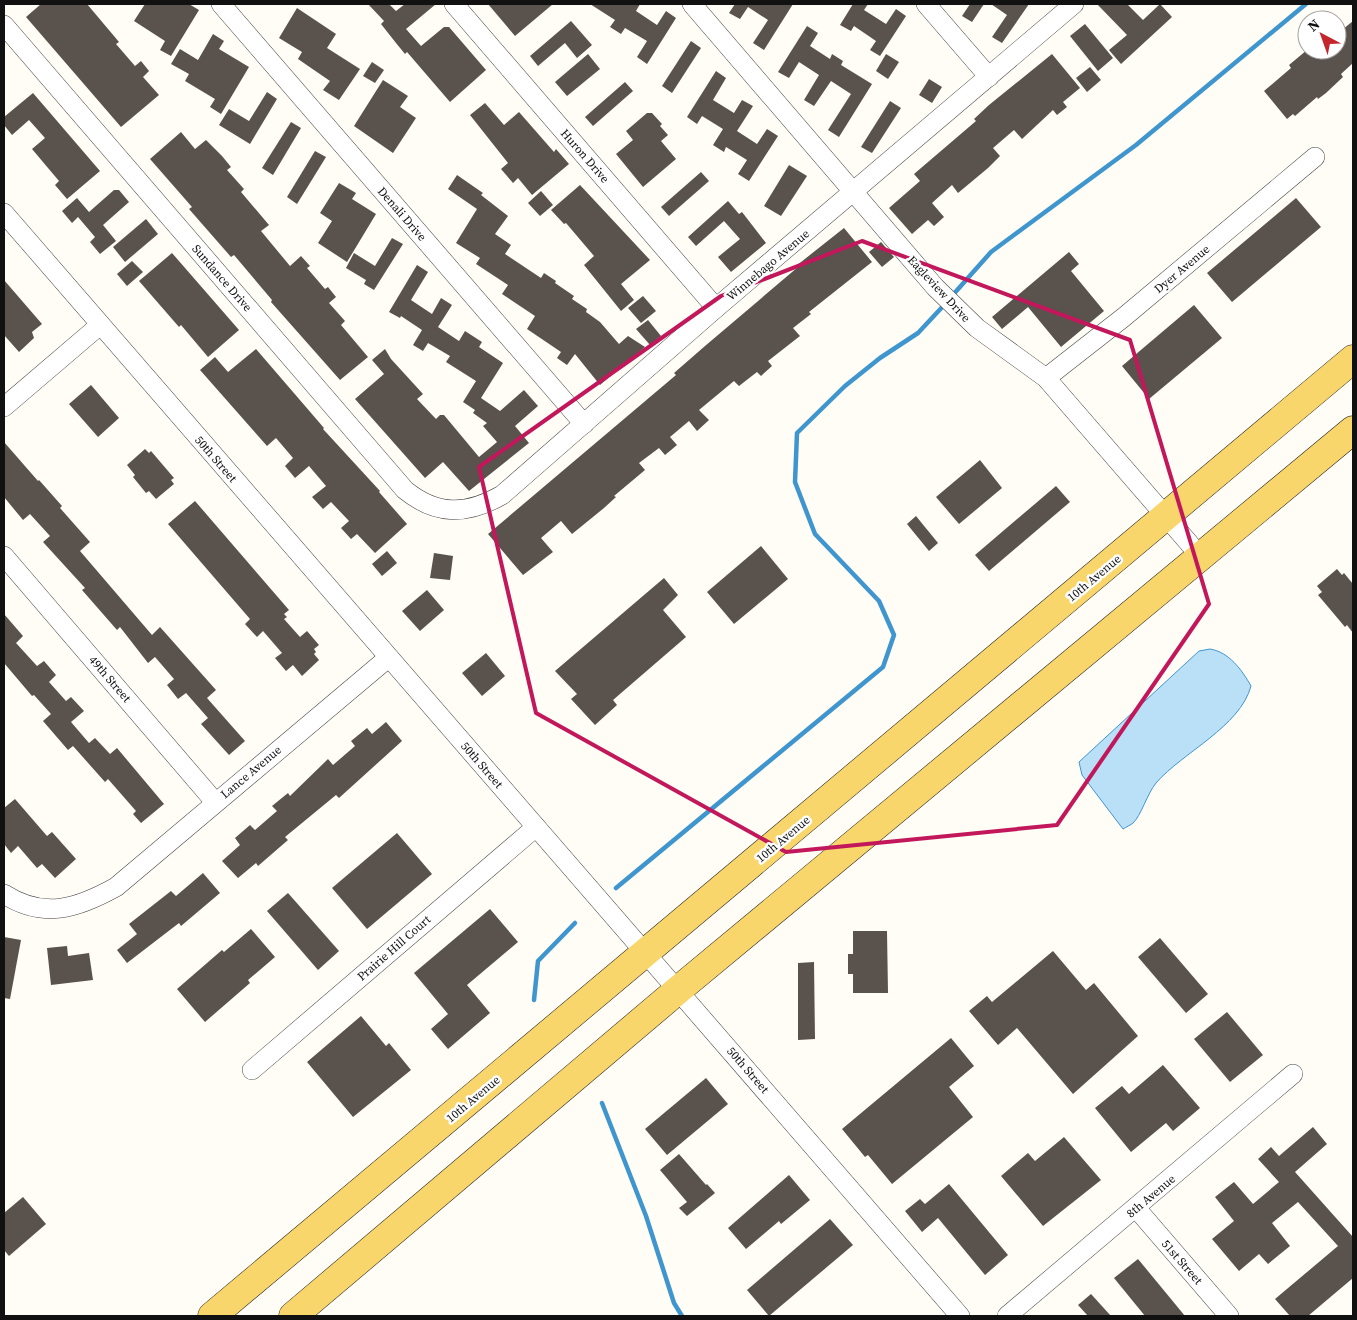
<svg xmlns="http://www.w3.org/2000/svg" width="1357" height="1320" viewBox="0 0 1357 1320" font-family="'Source Serif 4',serif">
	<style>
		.water { fill: #b9e0f7; stroke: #3f96cf }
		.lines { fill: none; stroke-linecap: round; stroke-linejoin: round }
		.stream { stroke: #3f96cf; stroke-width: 4.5 }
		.building { fill: #5a524d }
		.minor-casing { stroke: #444; stroke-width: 20 }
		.primary-casing { stroke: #222; stroke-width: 29 }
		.minor { stroke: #fff; stroke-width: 19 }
		.primary { stroke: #f9d66b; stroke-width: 28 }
		.marked { fill: none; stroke: #c2185b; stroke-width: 4; stroke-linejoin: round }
		.labels { text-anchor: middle; stroke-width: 5; stroke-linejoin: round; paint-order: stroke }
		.street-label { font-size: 12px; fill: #111; stroke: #fff }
	</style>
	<rect width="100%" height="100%" fill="#fffdf5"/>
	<path class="water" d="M1210,649C1229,652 1242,670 1251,686C1240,727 1183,752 1156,783C1147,794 1141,816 1133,823C1131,825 1126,827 1123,829L1082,775L1079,762L1199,651Z"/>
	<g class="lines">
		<g class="stream">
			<path d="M951,297L991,252L1136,145L1306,4"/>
			<path d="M616,888L883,667L894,635L879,601L815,534L795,482L797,433L845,386L880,358L918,333L946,303"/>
			<path d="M534,1000L538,961L575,923"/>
			<path d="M602,1103L646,1216L674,1303L682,1316"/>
		</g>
	</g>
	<g class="building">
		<path d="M41,4H87L119,42L116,44L135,66L141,61L149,71L143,77L159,95L121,127L26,17Z"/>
		<path d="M145,4H189L199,10L171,56L160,50L165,41L134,21Z"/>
		<path d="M368,4H389L396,11L405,4H436L406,29L421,46L444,27H449L486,70L450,102L407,52L405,54L396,43L381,24L384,21Z"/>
		<path d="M488,4H553L515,36Z"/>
		<path d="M590,4H640L636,11L657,25L666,11L676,18L647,64L637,57L647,41L625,28L621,34L610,27L615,20Z"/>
		<path d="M735,4H793L764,50L753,43L768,20L748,7L740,19L729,13Z"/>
		<path d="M853,4H868L864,10L886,24L896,9L906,16L880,56L870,50L876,41L854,26L851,31L840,25Z"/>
		<path d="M970,4H984L972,22L962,16Z"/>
		<path d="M991,4H1029L1002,43L992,37L1007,15Z"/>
		<path d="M1097,4H1127L1143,20L1160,4L1172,17L1121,64L1109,50L1127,35Z"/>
		<path d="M297,8L336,34L327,48L360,69L339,100L323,90L330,81L298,59L302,52L279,38Z"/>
		<path d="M571,21L592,45L577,58L565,43L538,66L530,56Z"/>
		<path d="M1353,21V63L1341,74L1343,77L1326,93L1318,99L1317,97L1295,116L1293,114L1287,119L1264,91L1291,68L1289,65L1307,50H1337V34Z"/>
		<path d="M1085,24L1113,58L1098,71L1070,36Z"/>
		<path d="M807,26L818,33L810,46L830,59L832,54L843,61L841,65L872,84L839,137L828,130L851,94L831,81L814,106L804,100L819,75L799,62L789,78L778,72Z"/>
		<path d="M213,34L224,41L219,49L249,67L221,114L210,107L215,99L185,81L189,74L171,64L180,49L198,60Z"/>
		<path d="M691,41L701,48L672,93L662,86Z"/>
		<path d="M588,54L600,69L567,96L555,82Z"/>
		<path d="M886,54L899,62L888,79L876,71Z"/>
		<path d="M1052,54L1080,88L1063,102L1067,107L1057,115L1053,110L1022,139L1014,130L993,148L1000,156L988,168L958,193L952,185L932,203L944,217L934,226L928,220L912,234L889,208L920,181L914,174L976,121L974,119L989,105Z"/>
		<path d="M372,62L384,70L375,83L363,76Z"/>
		<path d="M1090,67L1101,80L1087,92L1076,78Z"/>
		<path d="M716,71L726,78L713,100L734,113L742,100L753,106L737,131L757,144L767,129L778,136L749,181L738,174L747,160L726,147L724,152L713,145L723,129L702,116L697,124L687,117Z"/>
		<path d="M929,79L942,87L932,103L919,95Z"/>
		<path d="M383,80L408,96L400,107L416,118L393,153L354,126Z"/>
		<path d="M625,82L633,91L593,126L585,117Z"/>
		<path d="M267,92L277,99L250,144L219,125L229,109L249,121Z"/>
		<path d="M33,93L100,171L67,199L55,185L59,181L32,149L45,138L29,120L12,135L4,125V117Z"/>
		<path d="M890,101L901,108L872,153L861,147Z"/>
		<path d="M485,103L504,125L519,112L554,152L556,149L569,164L532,195L518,178L513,183L501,169L508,163L470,115Z"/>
		<path d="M647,113H652L662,124L660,126L668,135L661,141L676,159L643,187L616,154L633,140L626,131Z"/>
		<path d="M291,122L301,128L273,175L262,168Z"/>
		<path d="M181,132L195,149L206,140L222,156L231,167L227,170L244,189L241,192L269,225L261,231L290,266L301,256L310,266L307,268L325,289L328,287L336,297L329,303L345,321L341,325L368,357L340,380L271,302L272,300L234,255L231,257L189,209L192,207L150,159Z"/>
		<path d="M315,151L326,157L297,204L287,197Z"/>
		<path d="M789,165L807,176L781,216L764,206Z"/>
		<path d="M701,172L709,181L669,216L661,207Z"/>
		<path d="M457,175L483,193L481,195L508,216L495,234L511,245L505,254L541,278L544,273L556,281L555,283L574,296L572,299L587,309L586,312L600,322L619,344L628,336L645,347L600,385L575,354L567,365L557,358L561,352L527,329L535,316L502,294L508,285L476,264L480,258L456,243L477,209L448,189Z"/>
		<path d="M339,183L356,193L352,199L376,214L347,262L318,243L332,221L320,213Z"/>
		<path d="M580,185L650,260L621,284L634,300L621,311L584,265L594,256L566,223L564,224L551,210Z"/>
		<path d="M114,190H119L129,202L103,225L116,241L100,254L90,242L95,237L78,217L72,223L62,211L77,198L89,212Z"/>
		<path d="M541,191L553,205L540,216L528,203Z"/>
		<path d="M1296,198L1321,227L1232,302L1207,273Z"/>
		<path d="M728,201L739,214L742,212L766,243L731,272L718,257L740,239L724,221L696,246L688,237Z"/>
		<path d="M146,219L158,234L125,262L113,247Z"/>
		<path d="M844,228L872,262L809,312L811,314L793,328L800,336L768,361L772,366L761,376L757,372L739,386L734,381L699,410L709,420L697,431L689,421L670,437L677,445L665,455L659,448L639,463L645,470L614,496L616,497L604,508L572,534L561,521L541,538L553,552L523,575L488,534L676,375L674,373L705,346L798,267L796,266Z"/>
		<path d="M392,238L403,244L374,290L364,284L366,280L346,268L354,253L375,266Z"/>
		<path d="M881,242L894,257L882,267L869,252Z"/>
		<path d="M1069,252L1079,264L1071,271L1104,311L1061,347L1028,307L1002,329L992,317Z"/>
		<path d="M172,253L239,330L208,357L181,325L179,327L139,281Z"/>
		<path d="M132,261L143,272L127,286L117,274Z"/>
		<path d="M417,265L428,272L411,300L432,314L441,298L452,305L438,327L459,341L465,331L482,342L479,347L503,363L481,398L500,411L524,390L538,406L515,426L529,443L469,491L443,462L425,478L355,399L384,374L372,360L385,349L391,359L423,394L417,399L436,419L440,415H444L479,457L497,442L483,426L487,423L473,413L475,410L463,402L476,381L446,362L450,356L428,343L423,351L413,345L422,330L401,316L400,318L389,312Z"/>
		<path d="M4,280L42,324L32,332L34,338L19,352L4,335Z"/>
		<path d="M643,296L656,311L641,323L628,308Z"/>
		<path d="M1194,305L1222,338L1149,399L1122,366Z"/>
		<path d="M648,320L661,336L650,345L636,329Z"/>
		<path d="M256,349L324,428L323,429L380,491L379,492L407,524L375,553L357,534L351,539L341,528L349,521L331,502L323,509L312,497L326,486L309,466L295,478L285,466L293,458L276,438L267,446L200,370L215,357L228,372Z"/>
		<path d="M91,385L119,418L98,437L69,404Z"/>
		<path d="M4,442L38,481L39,480L62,506L60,508L90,542L80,551L152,635L160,627L216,690L207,698L245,741L229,755L201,724L208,718L186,693L178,699L167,685L174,679L155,657L148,663L120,627L117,630L82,590L85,588L43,542L50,536L30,514L23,520L4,497Z"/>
		<path d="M145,449L149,453L151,451L174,478L171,480L174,484L156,499L149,491L146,493L133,477L135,475L127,465Z"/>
		<path d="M980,460L1002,488L959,524L936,497Z"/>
		<path d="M1056,486L1070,502L989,571L975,555Z"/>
		<path d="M195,501L289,610L284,614L287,617L284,619L300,637L307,631L319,645L314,649L316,652L314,654L319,660L302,676L293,665L286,671L275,658L282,653L263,631L257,637L245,624L250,619L168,524Z"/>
		<path d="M916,516L938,543L929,551L907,524Z"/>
		<path d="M761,546L788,579L734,624L707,592Z"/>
		<path d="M387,551L397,563L382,576L372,564Z"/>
		<path d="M434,553L453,556L450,580L430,578Z"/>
		<path d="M1337,569L1342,575L1344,573L1353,584V633L1347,625L1345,627L1318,595L1322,592L1317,586Z"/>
		<path d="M664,578L678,595L663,610L686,637L613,700L617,705L595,725L571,699L577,694L555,671Z"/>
		<path d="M427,590L444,610L420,631L402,611Z"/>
		<path d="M4,614L23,636L16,643L37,666L44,661L56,675L49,682L66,701L71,697L84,711L71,722L89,743L95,738L110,754L117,748L164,804L141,823L133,814L136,811L108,779L105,782L73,746L68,750L43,721L51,714L34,695L32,696L4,663Z"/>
		<path d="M486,653L505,676L482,696L462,673Z"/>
		<path d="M386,722L402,741L339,798L336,795L285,837L288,840L258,866L256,863L238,878L222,861L240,845L235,838L250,825L255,830L277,811L272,806L288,793L290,796L328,759L333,765L355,746L351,741L367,728L372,734Z"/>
		<path d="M15,799L47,836L52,832L76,859L55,878L42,864L37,868L18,846L11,853L4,844V808Z"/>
		<path d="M397,833L432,874L367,929L332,888Z"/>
		<path d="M203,873L220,893L181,926L179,923L127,963L117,950L137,934L129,924L171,891L176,896Z"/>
		<path d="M288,893L339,951L318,970L267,911Z"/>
		<path d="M490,909L518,942L467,985L490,1013L448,1049L431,1029L448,1014L414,973Z"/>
		<path d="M251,929L275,957L248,980L250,983L205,1022L177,989L222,950L224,952Z"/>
		<path d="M853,931H887L888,993H853V974H848V954H853Z"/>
		<path d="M4,937L21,940L10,999L4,998Z"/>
		<path d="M1160,938L1208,994L1186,1013L1138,957Z"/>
		<path d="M67,946L68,956L89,953L93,980L51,985L47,948Z"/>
		<path d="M1053,951L1086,990L1094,983L1138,1036L1073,1094L1017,1028L998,1045L969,1011L987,996L992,1002Z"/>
		<path d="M814,962L815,1039L798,1040V963Z"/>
		<path d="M1227,1012L1263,1055L1230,1082L1194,1039Z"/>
		<path d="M361,1016L386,1046L389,1043L411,1070L353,1117L307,1062Z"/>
		<path d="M951,1038L974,1066L949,1087L973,1117L892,1184L868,1155L865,1157L842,1129Z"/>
		<path d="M1163,1065L1200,1108L1173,1131L1166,1123L1131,1152L1095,1108L1122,1086L1129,1094Z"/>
		<path d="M706,1078L728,1104L667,1155L645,1129Z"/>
		<path d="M1313,1127L1327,1144L1295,1172L1353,1237V1278L1308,1316H1290L1275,1299L1338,1246L1298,1202L1272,1223L1290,1246L1268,1264L1259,1254L1239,1271L1212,1239L1234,1221L1215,1197L1234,1182L1253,1204L1279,1182L1258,1159L1271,1147L1279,1156Z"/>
		<path d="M1064,1137L1101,1180L1043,1226L1001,1176L1028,1153L1035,1161Z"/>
		<path d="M679,1154L706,1185L707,1184L715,1193L687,1216L679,1208L687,1202L660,1170Z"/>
		<path d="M789,1175L810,1200L781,1224L779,1221L746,1249L728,1228Z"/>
		<path d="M949,1184L1008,1255L985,1275L938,1218L922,1232L905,1211L920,1199L925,1204Z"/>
		<path d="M23,1197L46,1224L9,1256L4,1250V1213Z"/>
		<path d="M830,1219L853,1245L769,1316L747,1290Z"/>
		<path d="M1138,1259L1185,1316H1145L1114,1278Z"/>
		<path d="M1091,1294L1111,1316H1088L1078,1305Z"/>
	</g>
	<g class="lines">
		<defs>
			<g id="minor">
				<path d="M221,4L584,424"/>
				<path d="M454,4L716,308"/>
				<path d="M692,4L935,287L977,328L1046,378L1201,557"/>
				<path d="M926,4L989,77"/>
				<path d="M4,25L405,490C437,516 467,515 502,495L716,308L1074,4"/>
				<path d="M4,213L960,1316"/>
				<path d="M1046,378L1124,317L1315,157"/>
				<path d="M4,407L100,325"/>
				<path d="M4,556L215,802"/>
				<path d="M4,894C44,920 78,908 116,887L388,658"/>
				<path d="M252,1070L536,827"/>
				<path d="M1136,1208L1229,1316"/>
				<path d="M1007,1316L1293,1074"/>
			</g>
			<g id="primary">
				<path d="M212,1316L1353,359"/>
				<path d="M293,1316L678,990L1353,430"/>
			</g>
		</defs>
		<use href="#minor" class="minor-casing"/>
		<use href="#primary" class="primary-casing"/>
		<use href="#minor" class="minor"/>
		<use href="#primary" class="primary"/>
	</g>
	<path class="marked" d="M862,241L1130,340L1209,604L1057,825L786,852L536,713L479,467L721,296Z"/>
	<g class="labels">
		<g class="street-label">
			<text transform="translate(585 156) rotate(49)" y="4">Huron Drive</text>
			<text transform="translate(402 214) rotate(49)" y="4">Denali Drive</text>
			<text transform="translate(768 265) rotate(-40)" y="4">Winnebago Avenue</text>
			<text transform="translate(1182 269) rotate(-40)" y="4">Dyer Avenue</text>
			<text transform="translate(222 278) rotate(49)" y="4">Sundance Drive</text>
			<text transform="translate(939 289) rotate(47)" y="4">Eagleview Drive</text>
			<text transform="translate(216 459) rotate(49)" y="4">50th Street</text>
			<text transform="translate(1094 578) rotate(-40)" y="4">10th Avenue</text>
			<text transform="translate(110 679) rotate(49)" y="4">49th Street</text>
			<text transform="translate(482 765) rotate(49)" y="4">50th Street</text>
			<text transform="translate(251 772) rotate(-40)" y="4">Lance Avenue</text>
			<text transform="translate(783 839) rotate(-40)" y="4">10th Avenue</text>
			<text transform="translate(394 948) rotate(-41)" y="4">Prairie Hill Court</text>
			<text transform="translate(748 1070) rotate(49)" y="4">50th Street</text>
			<text transform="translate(473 1099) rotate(-40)" y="4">10th Avenue</text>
			<text transform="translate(1151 1196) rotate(-40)" y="4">8th Avenue</text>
			<text transform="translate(1182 1262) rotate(49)" y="4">51st Street</text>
		</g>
	</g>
	<rect width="1357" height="1320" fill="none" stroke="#111111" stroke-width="10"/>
	<g transform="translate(1322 35) rotate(319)"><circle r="24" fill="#ffffff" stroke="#a0a0a0"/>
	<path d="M0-4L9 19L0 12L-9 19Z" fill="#c4262e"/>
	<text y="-8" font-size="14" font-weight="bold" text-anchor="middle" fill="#111111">N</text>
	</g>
</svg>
